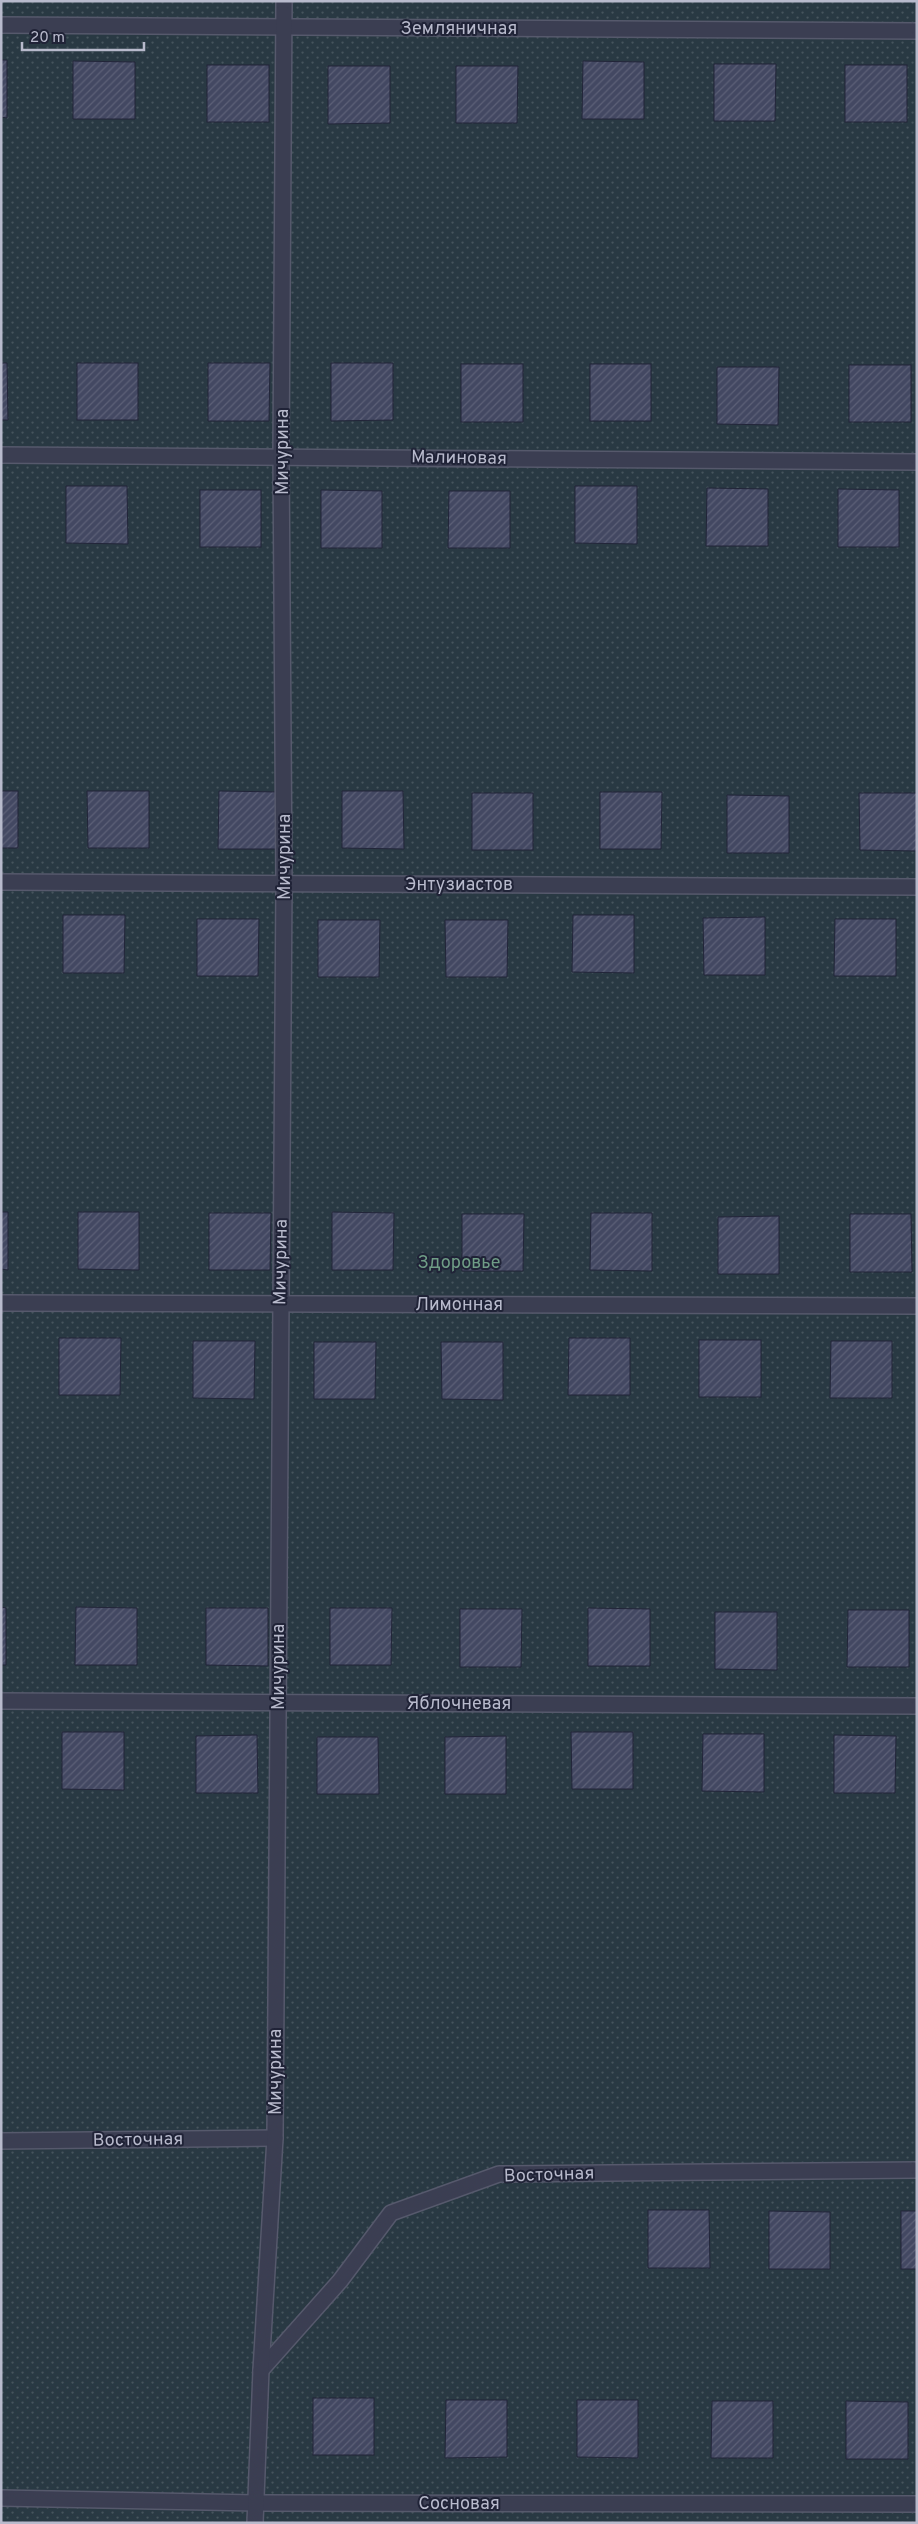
<svg xmlns="http://www.w3.org/2000/svg" width="918" height="2524" viewBox="0 0 918 2524" font-family="Overpass,sans-serif">
	<style>
		.grass { fill: url(#grass-dots) }
		.building { fill: url(#building-hatch); stroke: #222539 }
		.lines { fill: none; stroke-linecap: round; stroke-linejoin: round }
		.minor-casing { stroke: #56596c; stroke-width: 18 }
		.minor { stroke: #3b3e52; stroke-width: 15 }
		.labels { text-anchor: middle; stroke-width: 4; stroke-linejoin: round; paint-order: stroke }
		.street-label { font-size: 18px; fill: #b8bacc; stroke: #202337 }
		.park-label { font-size: 18px; fill: #6f9d86; stroke: #202337 }
	</style>
	<defs>
		<pattern id="grass-dots" width="8" height="8" patternUnits="userSpaceOnUse" patternTransform="scale(1.25)"><rect width="8" height="8" fill="#293943"/><path d="M2 2h.1M6 6h.1" fill="none" stroke="#46545d" stroke-width="1.8" stroke-linecap="round"/></pattern>
		<pattern id="building-hatch" width="6" height="6" patternUnits="userSpaceOnUse" patternTransform="scale(1.25)"><rect width="6" height="6" fill="#434862"/><path d="M-1 1l2-2M0 6l6-6M5 7l2-2" fill="none" stroke="#5c6077"/></pattern>
	</defs>
	<rect width="100%" height="100%" fill="#272b42"/>
	<rect class="grass" x="1" y="1" width="916" height="2522"/>
	<g class="building">
		<path d="M1,60H7V118L1,117Z"/>
		<path d="M73,61L135,62V119H73Z"/>
		<path d="M583,61L644,62V119H582Z"/>
		<path d="M714,64H776L775,121H714Z"/>
		<rect x="207" y="65" width="62" height="57"/>
		<rect x="845" y="65" width="62" height="57"/>
		<path d="M328,66H390V123L328,124Z"/>
		<path d="M456,66H518L517,123H456Z"/>
		<path d="M1,363H7L8,420H1Z"/>
		<rect x="77" y="363" width="61" height="57"/>
		<path d="M208,363H270L269,421H208Z"/>
		<path d="M331,363H393V420L331,421Z"/>
		<rect x="461" y="364" width="62" height="58"/>
		<rect x="590" y="364" width="61" height="57"/>
		<rect x="849" y="365" width="62" height="57"/>
		<path d="M717,367H779L778,425L717,424Z"/>
		<path d="M66,486H127L128,544L66,543Z"/>
		<path d="M575,486H637V544L575,543Z"/>
		<path d="M707,488L768,489V546H706Z"/>
		<path d="M838,489L899,490V547H838Z"/>
		<rect x="200" y="490" width="61" height="57"/>
		<path d="M321,490L382,491V548H321Z"/>
		<path d="M449,491H510V548H448Z"/>
		<rect x="1" y="791" width="17" height="57"/>
		<path d="M87,791H149V848H88Z"/>
		<path d="M219,791L280,792V849H218Z"/>
		<path d="M342,791H403L404,849L342,848Z"/>
		<path d="M600,792H662L661,849H600Z"/>
		<rect x="472" y="793" width="61" height="57"/>
		<path d="M859,793H917V851L860,850Z"/>
		<path d="M727,795L789,796V853H727Z"/>
		<path d="M63,915H125L124,973H63Z"/>
		<path d="M573,915H634V973L572,972Z"/>
		<path d="M765,917V975H704L703,918Z"/>
		<path d="M197,919H259L258,976H197Z"/>
		<path d="M835,919H896V976H834Z"/>
		<path d="M318,920H380L379,977H318Z"/>
		<path d="M445,920H508L507,977H446Z"/>
		<path d="M1,1212H8V1270L1,1269Z"/>
		<path d="M78,1212H139V1270L78,1269Z"/>
		<path d="M332,1212L394,1213L393,1270H332Z"/>
		<path d="M209,1213H271L270,1270H209Z"/>
		<path d="M591,1213H652V1271L590,1270Z"/>
		<path d="M462,1214H524L523,1271H462Z"/>
		<path d="M850,1214H911L912,1272H850Z"/>
		<path d="M779,1216V1274H718V1217Z"/>
		<path d="M59,1338H121L120,1395H59Z"/>
		<path d="M569,1338H630V1395H568Z"/>
		<rect x="699" y="1340" width="62" height="57"/>
		<path d="M193,1341H255L254,1399L193,1398Z"/>
		<path d="M831,1341H892V1398H830Z"/>
		<path d="M314,1342H376L375,1399H314Z"/>
		<path d="M441,1342H503V1400L442,1399Z"/>
		<path d="M1,1607L6,1608V1665H1Z"/>
		<path d="M76,1607L137,1608V1665H75Z"/>
		<path d="M206,1608H268V1666L206,1665Z"/>
		<path d="M330,1608H392L391,1665H330Z"/>
		<path d="M588,1608L650,1609V1666H588Z"/>
		<path d="M460,1609H522L521,1667H460Z"/>
		<path d="M848,1610H909V1667H847Z"/>
		<path d="M715,1612H777V1670L715,1669Z"/>
		<path d="M62,1732H124V1790L62,1789Z"/>
		<path d="M571,1732H633V1789H572Z"/>
		<path d="M703,1734H764V1792L702,1791Z"/>
		<path d="M257,1735L258,1793H196V1736Z"/>
		<path d="M834,1735L896,1736L895,1793H834Z"/>
		<path d="M506,1736V1794H445V1737Z"/>
		<path d="M317,1737H378L379,1794H317Z"/>
		<path d="M648,2210H709L710,2268H648Z"/>
		<path d="M769,2211L830,2212V2269H769Z"/>
		<rect x="901" y="2211" width="16" height="58"/>
		<rect x="313" y="2398" width="61" height="57"/>
		<path d="M446,2400H507V2457L445,2458Z"/>
		<path d="M577,2400H638V2458L577,2457Z"/>
		<path d="M712,2401H773V2458H711Z"/>
		<path d="M846,2401L908,2402V2459H846Z"/>
	</g>
	<g class="lines">
		<defs>
			<g id="minor">
				<path d="M1,25L917,31"/>
				<path d="M1,455L917,462"/>
				<path d="M1,882L917,887"/>
				<path d="M1,1303L917,1306"/>
				<path d="M1,1701L917,1706"/>
				<path d="M1,2141L275,2138"/>
				<path d="M261,2370L340,2281L391,2213L499,2174L917,2170"/>
				<path d="M1,2498L256,2503L917,2504"/>
				<path d="M255,2523L261,2370L275,2138L284,883L281,456L284,1"/>
			</g>
		</defs>
		<use href="#minor" class="minor-casing"/>
		<use href="#minor" class="minor"/>
	</g>
	<g class="labels">
		<g class="street-label">
			<text x="459" y="34">Земляничная</text>
			<text transform="translate(282 452) rotate(-90)" y="6">Мичурина</text>
			<text transform="translate(459 457) rotate(1)" y="6">Малиновая</text>
			<text transform="translate(284 857) rotate(-90)" y="6">Мичурина</text>
			<text x="459" y="890">Энтузиастов</text>
			<text transform="translate(280 1262) rotate(-89)" y="6">Мичурина</text>
			<text x="459" y="1310">Лимонная</text>
			<text transform="translate(278 1667) rotate(-90)" y="6">Мичурина</text>
			<text x="459" y="1709">Яблочневая</text>
			<text transform="translate(275 2072) rotate(-90)" y="6">Мичурина</text>
			<text transform="translate(138 2139) rotate(-1)" y="6">Восточная</text>
			<text transform="translate(549 2174) rotate(-2)" y="6">Восточная</text>
			<text x="459" y="2509">Сосновая</text>
		</g>
		<g class="park-label">
			<text x="459" y="1268">Здоровье</text>
		</g>
	</g>
	<rect width="918" height="2524" fill="none" stroke="#b8bacc" stroke-width="5"/>
	<path d="M22 42v8h122v-8" fill="none" stroke="#b8bacc" stroke-width="2.5"/>
	<text x="30" y="42" font-size="15" fill="#b8bacc" stroke="#202337" stroke-width="4" paint-order="stroke">20 m</text>
</svg>
